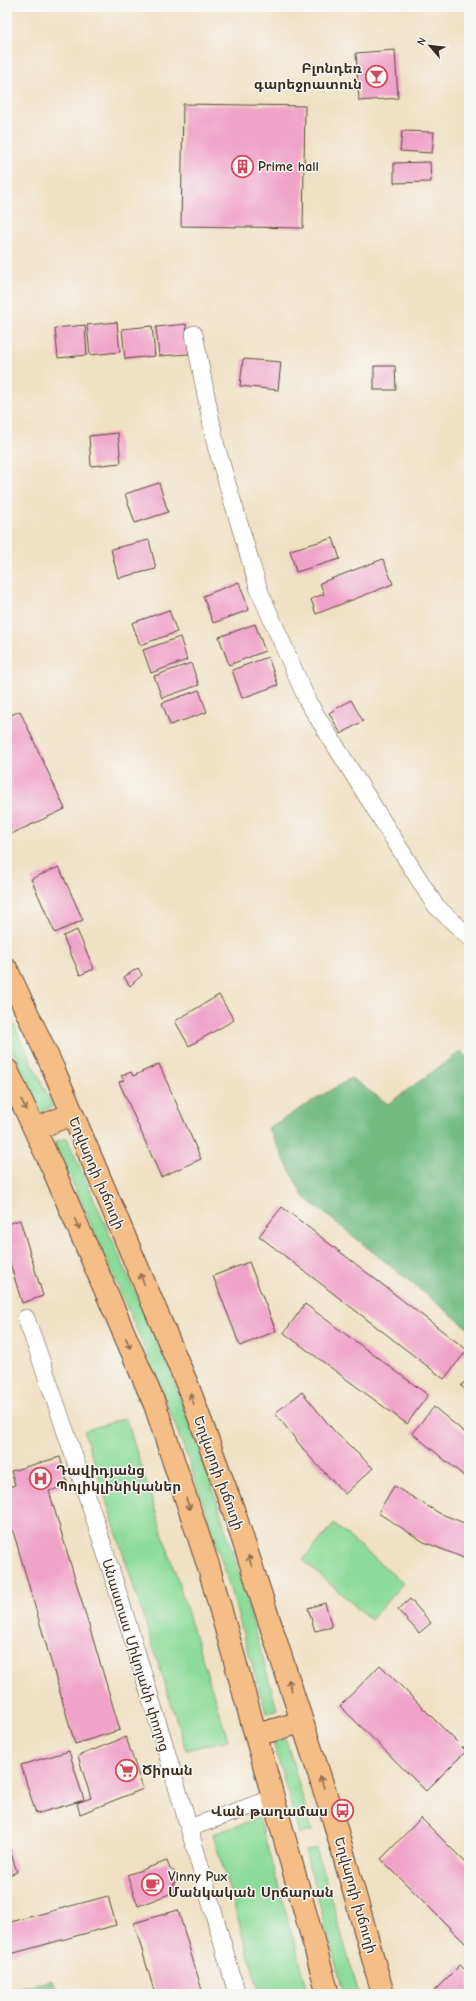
<svg xmlns="http://www.w3.org/2000/svg" width="476" height="2001" viewBox="0 0 476 2001" font-family="'Comic Neue','Noto Sans Armenian',sans-serif">
	<style>
		.green { fill: #8cdb9a; stroke: #64825c }
		.forest { fill: #71bb82; stroke: #567250 }
		.building { fill: #f0a3c8 }
		.lines { fill: none; stroke-linecap: round; stroke-linejoin: round }
		.minor-casing { stroke: #564537; stroke-width: 18 }
		.primary-casing { stroke: #564537; stroke-width: 24 }
		.minor { stroke: #fff; stroke-width: 17 }
		.primary { stroke: #f6be87; stroke-width: 22 }
		.oneway { stroke: #8f6d4d }
		.labels { text-anchor: middle; stroke-width: 3; stroke-linejoin: round; paint-order: stroke }
		.poi-label { font-size: 14px; font-weight: bold; fill: #3b2a1e; stroke: #f6f6f2; text-anchor: start }
		.street-label { font-size: 14px; fill: #3b2a1e; stroke: #f6f6f2 }
	</style>
	<rect width="100%" height="100%" fill="#f6f6f2"/>
	<filter id="ink" filterUnits="userSpaceOnUse"><feTurbulence type="fractalNoise" baseFrequency=".025" numOctaves="2"/><feDisplacementMap in="SourceGraphic" scale="8" xChannelSelector="R" yChannelSelector="G"/><feConvolveMatrix kernelMatrix="1 2 1 2 8 2 1 2 1" color-interpolation-filters="sRGB"/></filter>
	<filter id="wash" filterUnits="userSpaceOnUse"><feTurbulence type="fractalNoise" baseFrequency=".012" numOctaves="4" result="noise"/><feDisplacementMap in="SourceGraphic" scale="16" xChannelSelector="R" yChannelSelector="G"/><feGaussianBlur stdDeviation="0.9" result="paint"/><feColorMatrix in="noise" values="0 0 0 0 0 0 0 0 0 0 0 0 0 0 0 0 0 1.4 0 .05"/><feComposite in="paint" operator="in"/></filter>
	<g filter="url(#wash)">
		<rect width="100%" height="100%" fill="#f0e1c5"/>
		<g class="green">
			<path d="M7,1010L53,1107L40,1112L7,1038Z"/>
			<path d="M67,1138L171,1373L210,1480L234,1556L277,1709L266,1713C239,1620 214,1526 179,1435C141,1336 98,1239 54,1142Z"/>
			<path d="M126,1418L228,1740L186,1750L84,1431Z"/>
			<path d="M334,1524L403,1583L371,1620L303,1560Z"/>
			<path d="M286,1739L312,1831L299,1834L273,1742Z"/>
			<path d="M259,1818L309,1994H260L213,1834Z"/>
			<path d="M316,1848L359,1994H344L305,1851Z"/>
		</g>
		<g class="forest">
			<path d="M461,1051L469,1059V1329L303,1196L268,1128L351,1078L388,1104Z"/>
			<path d="M51,1980L58,1989L57,1994H7V1990Z"/>
		</g>
		<g id="blocks">
			<g class="building">
				<path d="M395,50L398,98L359,101L356,53Z"/>
				<path d="M183,104L305,106L303,228L181,226Z"/>
				<path d="M402,131L434,132L432,153L400,151Z"/>
				<path d="M430,162L431,182L394,183V163Z"/>
				<path d="M117,322L120,352L90,355L87,325Z"/>
				<path d="M186,324L189,354L159,356L156,327Z"/>
				<path d="M85,325L87,355L58,358L55,328Z"/>
				<path d="M152,326L155,356L125,359L122,329Z"/>
				<path d="M243,359L281,362L278,390L240,386Z"/>
				<path d="M374,366H395L396,390H374Z"/>
				<path d="M118,433L121,463L91,466L89,436Z"/>
				<path d="M159,483L168,512L135,523L125,494Z"/>
				<path d="M333,538L340,559L296,572L290,550Z"/>
				<path d="M149,540L156,569L118,578L111,549Z"/>
				<path d="M383,559L393,584L316,614L311,599L324,594L320,583Z"/>
				<path d="M239,582L249,610L213,623L203,596Z"/>
				<path d="M169,610L177,632L140,645L132,623Z"/>
				<path d="M255,624L265,651L229,665L219,637Z"/>
				<path d="M180,637L187,660L151,673L143,650Z"/>
				<path d="M268,657L278,685L242,698L232,670Z"/>
				<path d="M191,663L199,685L162,698L154,676Z"/>
				<path d="M199,690L207,712L170,725L162,703Z"/>
				<path d="M351,700L363,721L341,734L329,713Z"/>
				<path d="M20,711L65,809L7,836V717Z"/>
				<path d="M59,867L83,920L55,933L31,879Z"/>
				<path d="M77,930L94,969L80,975L63,936Z"/>
				<path d="M138,968L142,975L130,986L124,977Z"/>
				<path d="M219,995L234,1020L189,1046L175,1021Z"/>
				<path d="M159,1064L201,1159L161,1177L119,1082L124,1080L121,1076L131,1072L133,1076Z"/>
				<path d="M282,1207L467,1350L444,1379L259,1236Z"/>
				<path d="M20,1220L43,1296L22,1303L7,1253V1224Z"/>
				<path d="M249,1262L276,1331L240,1346L213,1276Z"/>
				<path d="M305,1304L428,1395L407,1424L284,1333Z"/>
				<path d="M469,1376V1392L461,1386Z"/>
				<path d="M302,1392L335,1432L373,1468L345,1494L308,1455L275,1413Z"/>
				<path d="M434,1407L469,1436V1480L412,1433Z"/>
				<path d="M60,1457L68,1485L49,1491L120,1730L75,1744L13,1531L7,1533V1488L15,1485L11,1471Z"/>
				<path d="M394,1486L439,1513L469,1525V1560L424,1542L378,1513Z"/>
				<path d="M410,1599L431,1623L419,1633L398,1610Z"/>
				<path d="M325,1603L332,1627L315,1631L308,1608Z"/>
				<path d="M380,1665L466,1751L426,1791L340,1706Z"/>
				<path d="M126,1737L143,1789L80,1814L77,1803L91,1798L78,1756Z"/>
				<path d="M69,1751L84,1800L36,1814L21,1765Z"/>
				<path d="M421,1818L469,1866V1943L467,1945L381,1859Z"/>
				<path d="M7,1840L17,1872L7,1876Z"/>
				<path d="M167,1861L170,1869L175,1872L177,1877L173,1886L175,1892L138,1906L127,1875Z"/>
				<path d="M108,1896L116,1925L7,1955V1923Z"/>
				<path d="M178,1910L203,1994H155L134,1923Z"/>
				<path d="M460,1965L469,1974V1994H431Z"/>
			</g>
		</g>
	</g>
	<g filter="url(#ink)">
		<use href="#blocks" fill-opacity="0" stroke="#564537" stroke-width="1"/>
		<g class="lines">
			<defs>
				<g id="minor">
					<path d="M194,334L216,446L259,590L308,702L435,905L469,937"/>
					<path d="M26,1318C106,1540 172,1767 237,1994"/>
					<path d="M189,1828L274,1798"/>
				</g>
				<g id="primary">
					<path d="M7,970L53,1068L187,1384L233,1509L332,1814L383,1994"/>
					<path d="M7,1070L53,1169L155,1405L209,1568L328,1994"/>
					<path d="M35,1129L72,1114"/>
					<path d="M256,1735L302,1722"/>
				</g>
			</defs>
			<use href="#minor" class="minor-casing"/>
			<use href="#primary" class="primary-casing"/>
			<use href="#minor" class="minor"/>
			<use href="#primary" class="primary"/>
		</g>
		<defs><path id="oneway-shaft" d="M-6 0H5M1.5-3L5.5 0L1.5 3" fill="none" stroke-width="1.6" stroke-linecap="round" stroke-linejoin="round"/></defs>
		<g class="oneway">
			<use href="#oneway-shaft" transform="translate(24 1105) rotate(65)"/>
			<use href="#oneway-shaft" transform="translate(77 1224) rotate(67)"/>
			<use href="#oneway-shaft" transform="translate(142 1279) rotate(-113)"/>
			<use href="#oneway-shaft" transform="translate(128 1343) rotate(67)"/>
			<use href="#oneway-shaft" transform="translate(192 1399) rotate(-110)"/>
			<use href="#oneway-shaft" transform="translate(188 1504) rotate(72)"/>
			<use href="#oneway-shaft" transform="translate(250 1561) rotate(-108)"/>
			<use href="#oneway-shaft" transform="translate(290 1685) rotate(-108)"/>
			<use href="#oneway-shaft" transform="translate(322 1782) rotate(-109)"/>
		</g>
	</g>
	<defs>
		<symbol id="bar-ring" viewBox="-11 -11 22 22"><circle r="9.5" fill="#f6f6f2" stroke="#d1495b" stroke-width="1.5"/><path d="M-6-5H6L.8 .8V4.5H3.5V6h-7V4.5H-.8V.8Z" fill="#d1495b"/></symbol>
		<symbol id="building-ring" viewBox="-11 -11 22 22"><circle r="9.5" fill="#f6f6f2" stroke="#d1495b" stroke-width="1.5"/><path d="M-4-6H4V6H1V3H-1V6H-4ZM-2.5-4.3h1.7v1.8h-1.7ZM.8-4.3h1.7v1.8H.8ZM-2.5-1h1.7V.8h-1.7ZM.8-1h1.7V.8H.8Z" fill="#d1495b"/></symbol>
		<symbol id="hospital-ring" viewBox="-11 -11 22 22"><circle r="9.5" fill="#f6f6f2" stroke="#d1495b" stroke-width="1.5"/><path d="M-5-5h3v3.5h4V-5h3V5h-3V1.5h-4V5h-3Z" fill="#d1495b"/></symbol>
		<symbol id="supermarket-ring" viewBox="-11 -11 22 22"><circle r="9.5" fill="#f6f6f2" stroke="#d1495b" stroke-width="1.5"/><path d="M-6-5.5h2.5l.6 2H6L4.5 2H-2.5L-4.4-4H-6ZM-1.5 3.2a1.3 1.3 0 1 0 .1 0ZM3 3.2a1.3 1.3 0 1 0 .1 0Z" fill="#d1495b"/></symbol>
		<symbol id="bus-ring" viewBox="-11 -11 22 22"><circle r="9.5" fill="#f6f6f2" stroke="#d1495b" stroke-width="1.5"/><path d="M-5-6H5V4H4V6H2V4H-2V6H-4V4H-5ZM-3.5-4V0h7V-4ZM-3.5 1.2v1.5H-2V1.2ZM2 1.2v1.5H3.5V1.2Z" fill="#d1495b"/></symbol>
		<symbol id="cafe-ring" viewBox="-11 -11 22 22"><circle r="9.5" fill="#f6f6f2" stroke="#d1495b" stroke-width="1.5"/><path d="M-5.5-4.5H6V0H3Q3 3.5 0 3.5H-2.5Q-5.5 3.5-5.5 0ZM3-3.2v2h1.7v-2ZM-6 4.5H4V6H-6Z" fill="#d1495b"/></symbol>
	</defs>
	<g fill-rule="evenodd">
		<use href="#bar-ring" x="364" y="64" width="25" height="25"/>
		<use href="#building-ring" x="230" y="154" width="25" height="25"/>
		<use href="#hospital-ring" x="28" y="1466" width="25" height="25"/>
		<use href="#supermarket-ring" x="114" y="1758" width="25" height="25"/>
		<use href="#bus-ring" x="330" y="1798" width="25" height="25"/>
		<use href="#cafe-ring" x="140" y="1872" width="25" height="25"/>
	</g>
	<g class="labels">
		<g class="poi-label">
			<text x="362" y="73" text-anchor="end">Բլոնդեռ<tspan x="362" dy="16">գարեջրատուն</tspan></text>
			<text x="258" y="171">Prime hall</text>
			<text x="56" y="1475">Դավիդյանց<tspan x="56" dy="16">Պոլիկլինիկաներ</tspan></text>
			<text x="142" y="1775">Ծիրան</text>
			<text x="328" y="1816" text-anchor="end">Վան թաղամաս</text>
			<text x="168" y="1881">Vinny Pux<tspan x="168" dy="16">Մանկական Սրճարան</tspan></text>
		</g>
		<g class="street-label">
			<text transform="translate(97 1173) rotate(67)" y="5">Եղվարդի խճուղի</text>
			<text transform="translate(219 1473) rotate(70)" y="5">Եղվարդի խճուղի</text>
			<text transform="translate(136 1655) rotate(73)" y="5">Անաստաս Միկոյանի փողոց</text>
			<text transform="translate(356 1895) rotate(74)" y="5">Եղվարդի խճուղի</text>
		</g>
	</g>
	<rect width="476" height="2001" fill="none" stroke="#f6f6f2" stroke-width="24"/>
	<g transform="translate(430 46) rotate(298)" stroke="#f6f6f2" stroke-width="3" paint-order="stroke">
	<path d="M0-3L7 15L0 10L-7 15Z" fill="#3b2a1e"/>
	<text y="-6" font-size="11" font-weight="bold" text-anchor="middle" fill="#3b2a1e">N</text>
	</g>
</svg>
